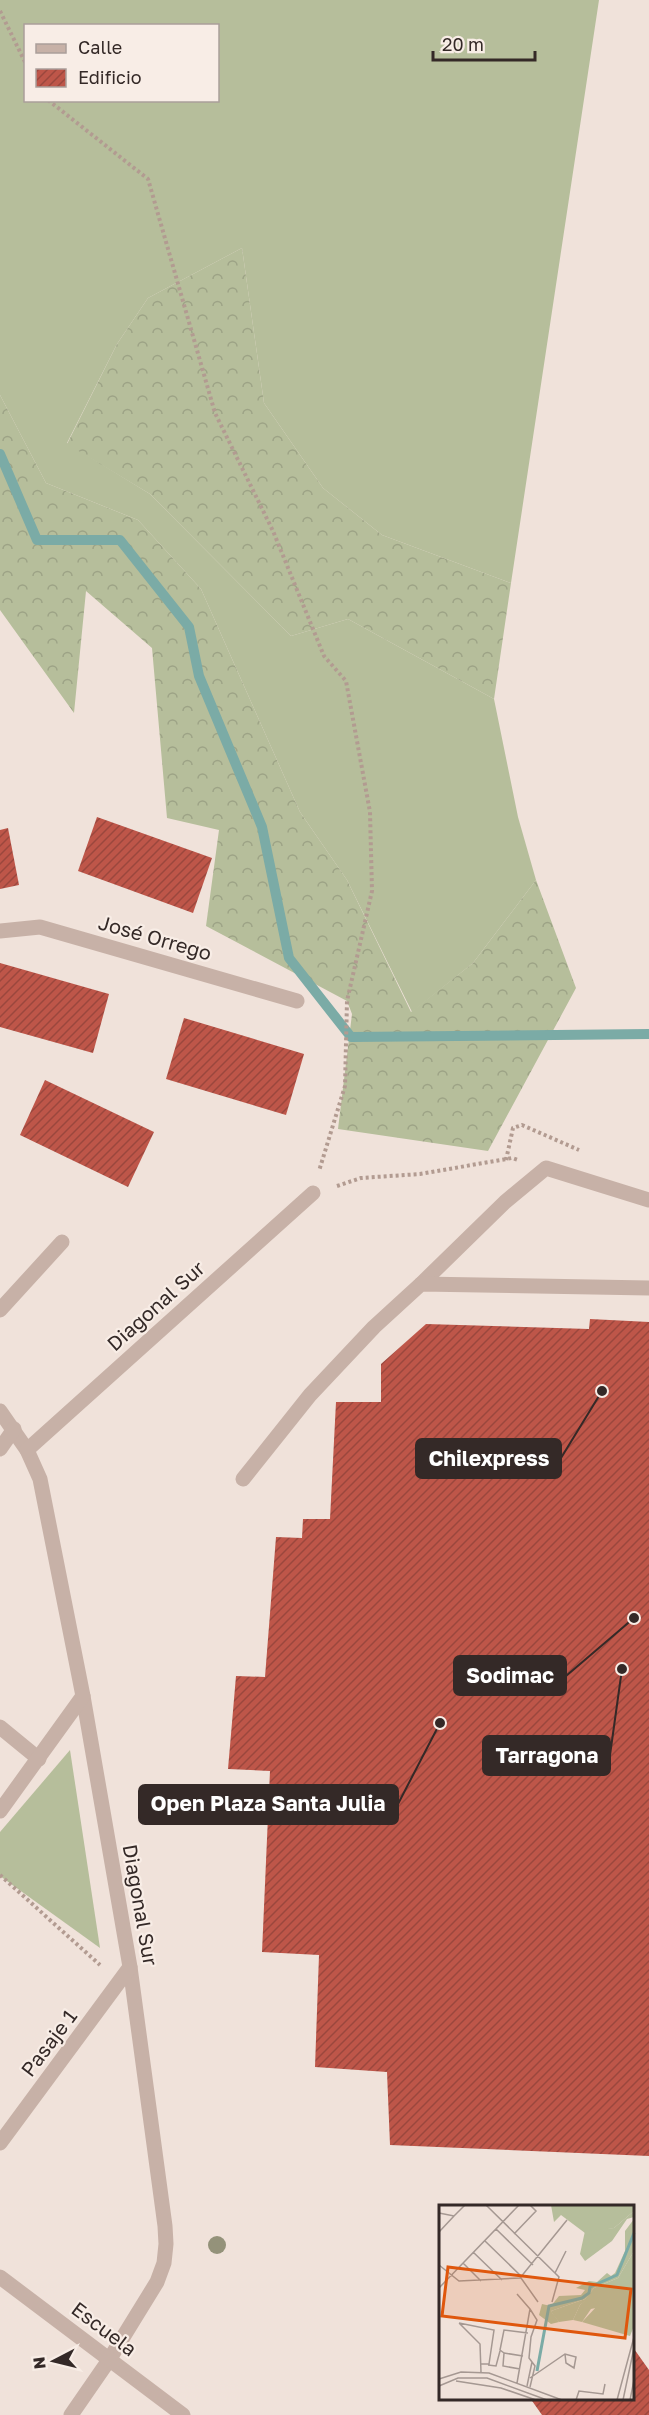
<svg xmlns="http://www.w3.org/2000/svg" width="649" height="2415" viewBox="0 0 649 2415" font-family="'Golos Text',sans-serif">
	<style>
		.grass { fill: #b6be9b; fill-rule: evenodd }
		.forest { fill: url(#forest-crowns) }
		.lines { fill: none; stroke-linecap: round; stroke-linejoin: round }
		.stream { stroke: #7baba6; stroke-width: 10 }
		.building { fill: url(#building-hatch) }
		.path { stroke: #b29b91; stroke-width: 4; stroke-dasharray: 3 3; stroke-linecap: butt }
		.minor { stroke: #c7b1a7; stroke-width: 15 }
		.tree { fill: #94927a }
		.labels { text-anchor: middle; stroke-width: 4.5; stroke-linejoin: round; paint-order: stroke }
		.street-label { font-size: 20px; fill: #342927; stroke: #f8ede6 }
		.inset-river { fill: none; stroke: #7baba6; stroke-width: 3 }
		.inset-road { fill: none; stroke: #a59892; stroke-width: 1.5 }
		.view { fill: #df570d; fill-opacity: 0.15; stroke: #df570d; stroke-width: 3 }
		.inset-edge { fill: none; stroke: #342927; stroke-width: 3 }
		.leader { fill: none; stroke: #342927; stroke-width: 2 }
		.callout-dot { fill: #342927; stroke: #f8ede6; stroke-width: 2 }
		.callout { fill: #342927; stroke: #342927; stroke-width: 2 }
		.callout-label { font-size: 21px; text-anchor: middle; font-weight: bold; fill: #fff }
	</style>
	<defs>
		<pattern id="forest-crowns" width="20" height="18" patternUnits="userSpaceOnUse" patternTransform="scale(1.5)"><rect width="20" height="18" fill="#b6be9b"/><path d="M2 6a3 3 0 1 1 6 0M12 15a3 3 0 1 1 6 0" fill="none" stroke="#9da386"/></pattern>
		<pattern id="building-hatch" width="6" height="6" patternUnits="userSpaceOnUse" patternTransform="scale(1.5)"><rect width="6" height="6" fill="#be5649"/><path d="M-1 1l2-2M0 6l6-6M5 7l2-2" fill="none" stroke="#9b473d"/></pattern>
	</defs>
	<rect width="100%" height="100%" fill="#f0e2da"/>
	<g class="grass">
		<path d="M0,0H599L511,583L382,535L323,488L264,403L242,248L148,298L117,344L67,443L150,494L291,636L348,619L494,699L518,817L536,880L473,963L412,1012L347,880L300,812L201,589L138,520L46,483L0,395ZM26,26H218V100H26Z"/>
		<path d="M70,1750L100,1948L0,1876V1832Z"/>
	</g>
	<g class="forest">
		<path d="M242,248L264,403L323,488L382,535L511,583L494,699L348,619L291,636L150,494L67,444L117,344L148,298Z"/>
		<path d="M0,395L46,483L138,520L201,589L300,812L347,880L411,1012L473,963L536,880L576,988L488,1151L338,1129L352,1014L347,1001L206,926L219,830L167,818L152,648L86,591L74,713L0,610Z"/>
	</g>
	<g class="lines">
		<path class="stream" d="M0,454L37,540H120L189,627L199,676L262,827L289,958L351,1037L649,1034"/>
	</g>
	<g class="building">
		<path d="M97,817L212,858L193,913L78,871Z"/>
		<path d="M8,828L19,885L0,889V830Z"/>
		<path d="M0,963L109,994L93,1053L0,1027Z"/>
		<path d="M184,1018L304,1054L286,1115L166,1079Z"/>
		<path d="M45,1080L154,1132L128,1187L20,1135Z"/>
		<path d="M590,1319L649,1322V2156L390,2145L387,2072L315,2067L319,1955L262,1952L270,1771L228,1769L236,1676L265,1677L276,1537L302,1538L303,1519H330L336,1402H381V1364L426,1324L589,1329Z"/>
		<path d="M632,2346L649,2370V2415H542L530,2398H632Z"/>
	</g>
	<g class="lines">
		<g class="path">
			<path d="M0,11L26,64"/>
			<path d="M48,100L148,179L215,413L273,531L324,656L346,681L370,812L372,891L347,1001L345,1086L319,1171"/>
			<path d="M506,1160L513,1128L522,1125L579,1150"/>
			<path d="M337,1186L361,1178L420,1174L512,1158L518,1160"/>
			<path d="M0,1875L100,1965"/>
		</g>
		<g class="minor">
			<path d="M0,931L40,927L297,1001"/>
			<path d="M421,1284L505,1202L546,1168L649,1200"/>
			<path d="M0,1310L62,1242"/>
			<path d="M0,1411L27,1450L40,1479L83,1696L130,1967L165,2226L166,2244L164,2263L157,2282L109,2360L71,2415"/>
			<path d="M0,1449L14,1429"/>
			<path d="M27,1450L313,1193"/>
			<path d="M243,1479L310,1395L374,1327L421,1284L649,1288"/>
			<path d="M0,1727L39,1759"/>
			<path d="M0,1811L83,1696"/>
			<path d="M0,2143L130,1967"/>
			<path d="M0,2277L183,2415"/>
		</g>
	</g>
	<circle class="tree" cx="217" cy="2245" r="9"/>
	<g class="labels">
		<g class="street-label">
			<text transform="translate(155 938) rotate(16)" y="7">José Orrego</text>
			<text transform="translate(156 1306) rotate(-42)" y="7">Diagonal Sur</text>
			<text transform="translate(140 1905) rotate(80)" y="7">Diagonal Sur</text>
			<text transform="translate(49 2043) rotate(-53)" y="7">Pasaje 1</text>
			<text transform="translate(104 2329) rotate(37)" y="7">Escuela</text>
		</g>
	</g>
	<g transform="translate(439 2205)">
		<rect width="195" height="195" fill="#f0e2da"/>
		<path d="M112,0H195V6L175,23L146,28L122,10L115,17ZM195,46V121L191,131L143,117L159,100L153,91L141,100L134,115L120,117L115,111L112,106L146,94L155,83L179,73Z" fill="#b6be9b"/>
		<path d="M195,6V12L188,14L173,36L146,56L141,49L146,26L175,23ZM195,14V46L179,73L155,83L146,94L112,106L120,117L112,119L100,110L103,99L112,101L120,91L142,90L146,85L137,83L150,76L158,77L168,68L172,71L176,68L186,46V26ZM158,85L171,100L152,104L143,117L134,115L141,100Z" fill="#b6be9b"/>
		<path class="inset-river" d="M98,166L110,101L143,93L150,88L151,82L178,70L195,28"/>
		<path class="inset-road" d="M47,0L120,72L113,97M0,8L15,11L26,0M57,24L94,60M0,27L15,11M75,29L97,6L91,0M46,36L83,72M34,47L63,75M24,58L42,76M0,60L20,76L81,73L128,15M116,68L127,46M82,73L99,97M0,83L80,0M78,89L91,104L78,178M91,104L98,115L92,132L90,153L96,161L91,182M20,118L55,125L50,159H42M20,118L41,139L42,167M65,148L84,151M49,160L57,161L61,146M81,164L64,161L65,148L61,145L65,125L89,128M91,173L126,149L137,152L135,163L127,158L126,149M0,174L22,167L50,168L123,195M17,176L62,183L97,195M0,181L19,173H48L108,195M88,181L93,157M137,195L140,186L164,189L166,179M178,195L195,132M184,195L195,143M191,195L195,175"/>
		<path class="view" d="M9,62L192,84L186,133L3,111Z"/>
		<rect width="195" height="195" class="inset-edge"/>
	</g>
	<path class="leader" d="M602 1391L561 1458M634 1618L566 1676M622 1669L610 1755M440 1723L398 1804"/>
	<g class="callout-dot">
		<circle cx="602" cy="1391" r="6"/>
		<circle cx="634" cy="1618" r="6"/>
		<circle cx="622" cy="1669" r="6"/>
		<circle cx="440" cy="1723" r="6"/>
	</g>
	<g class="callout">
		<rect x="416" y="1439" width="145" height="39" rx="6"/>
		<rect x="454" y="1656" width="112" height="39" rx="6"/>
		<rect x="483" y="1736" width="127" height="39" rx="6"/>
		<rect x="139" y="1785" width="259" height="39" rx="6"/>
	</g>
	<g class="callout-label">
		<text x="489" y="1466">Chilexpress</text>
		<text x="510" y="1683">Sodimac</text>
		<text x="547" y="1763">Tarragona</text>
		<text x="268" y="1811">Open Plaza Santa Julia</text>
	</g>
	<rect x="24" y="24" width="195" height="78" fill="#f8ede6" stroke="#aa9f9a" stroke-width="1.5"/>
	<rect x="36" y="44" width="30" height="9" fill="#c7b1a7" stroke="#aa9f9a" stroke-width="1.5"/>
	<text x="78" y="54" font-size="18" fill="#342927">Calle</text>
	<rect x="36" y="69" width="30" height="18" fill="url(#building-hatch)" stroke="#aa9f9a" stroke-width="1.5"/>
	<text x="78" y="84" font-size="18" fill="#342927">Edificio</text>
	<g transform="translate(54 2361) rotate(263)" stroke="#f8ede6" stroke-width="4.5" paint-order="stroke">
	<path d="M0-4.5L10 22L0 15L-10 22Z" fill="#342927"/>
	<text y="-9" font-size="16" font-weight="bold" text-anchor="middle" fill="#342927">N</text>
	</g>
	<path d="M433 51v9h102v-9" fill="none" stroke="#342927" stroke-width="3"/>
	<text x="442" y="51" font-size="18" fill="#342927" stroke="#f8ede6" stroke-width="4.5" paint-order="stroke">20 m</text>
</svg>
